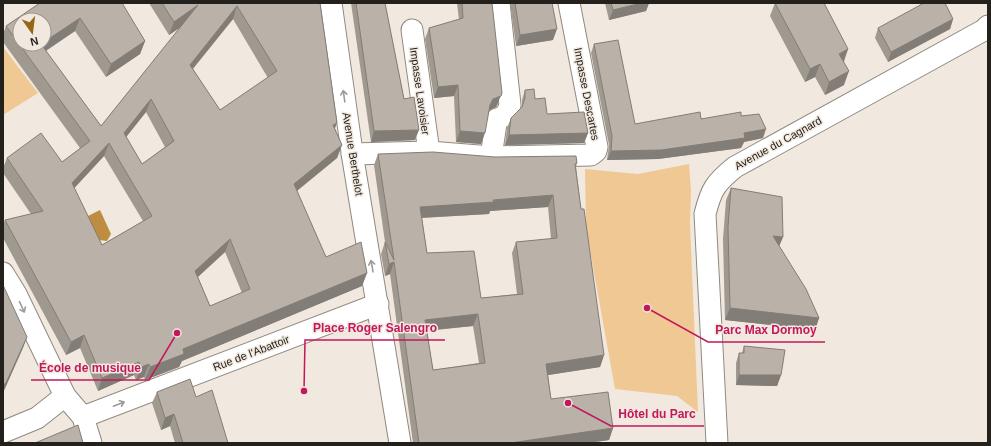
<svg xmlns="http://www.w3.org/2000/svg" width="991" height="446" viewBox="0 0 991 446" font-family="Helvetica,sans-serif">
	<style>
		.green { fill: #f0c893 }
		.water { fill: #bf8d42 }
		.lines { fill: none; stroke-linecap: round; stroke-linejoin: round }
		.minor-casing { stroke: #908980; stroke-width: 23 }
		.minor { stroke: #fff; stroke-width: 21 }
		.wall { fill: #a09990; fill-rule: evenodd }
		.shaded-wall { fill: #827d76 }
		.building { fill: #bab2a8; stroke: #827d76; fill-rule: evenodd }
		.oneway { stroke: #9c9b99 }
		.labels { text-anchor: middle; stroke-width: 3; stroke-linejoin: round; paint-order: stroke }
		.street-label { font-size: 11px; fill: #24211d; stroke: #f1e9df }
		.leader { fill: none; stroke: #c2185b; stroke-width: 1.5 }
		.callout-dot { fill: #c2185b; stroke: #f1e9df; stroke-width: 1.5 }
		.callout-label { font-size: 12px; text-anchor: middle; font-weight: bold; fill: #c2185b; stroke: #f1e9df; stroke-width: 3; stroke-linejoin: round; paint-order: stroke }
	</style>
	<rect width="100%" height="100%" fill="#f1e9df"/>
	<g class="green">
		<path d="M3,47L38,93L3,115Z"/>
		<path d="M689,164L691,191L690,224L698,412L677,396L615,389L586,228L585,169L638,174Z"/>
	</g>
	<path class="water" d="M100,210L111,234L107,241L99,240L88,216Z"/>
	<g class="lines">
		<defs>
			<g id="minor">
				<path d="M331,3L353,159L400,443"/>
				<path d="M412,30L429,152"/>
				<path d="M352,154L429,152L491,157L591,155L596,151L597,147L569,3"/>
				<path d="M491,157L496,123L497,119C506,117 508,112 510,105L499,3"/>
				<path d="M3,273L16,294L65,396L83,417L91,443"/>
				<path d="M83,417L378,304"/>
				<path d="M3,432L37,418L65,396"/>
				<path d="M717,443L705,214C711,190 715,183 735,167L984,30L988,26"/>
			</g>
		</defs>
		<use href="#minor" class="minor-casing"/>
		<use href="#minor" class="minor"/>
	</g>
	<g class="wall">
		<path d="M40,3L145,41L140,54L106,77L75,31L46,51L101,126L181,27L169,35L149,3H320L335,129L342,145L337,158L297,191L326,257L367,273L362,286L182,361L179,367L145,380L144,377L136,380L134,375L98,391L80,348L66,355L3,238V225L5,220L31,214L3,173V168L7,158L62,162L80,148L3,42V34L6,26ZM233,19L268,78L220,110L193,69ZM146,112L165,147L142,164L126,137ZM104,156L143,221L102,245L74,188ZM225,252L242,293L210,306L198,277Z"/>
		<path d="M351,3H385L404,99L415,140L371,142Z"/>
		<path d="M457,3H492L498,104L496,107L489,111L481,144L456,142L454,96L434,98L425,39L429,28L459,20Z"/>
		<path d="M510,3H552L553,40L516,46Z"/>
		<path d="M605,3H649L646,11L609,20Z"/>
		<path d="M775,3L848,49L844,62V85L825,95L815,77L805,82L770,16Z"/>
		<path d="M953,19L950,29L888,62L875,38L878,28Z"/>
		<path d="M594,44L635,124L701,119L741,116L763,138L744,142L741,148L658,159L607,160L609,145L591,53Z"/>
		<path d="M525,90L535,99L547,114L588,133L584,143L505,145L507,128L511,118L522,107V100Z"/>
		<path d="M378,154L577,163L576,167L581,209L604,355L600,367L548,375L551,399L613,428L609,440L588,443H413L390,274L385,276L381,254L385,242L374,165ZM548,207L551,239L516,242L512,253L517,294L481,298L427,253L422,218L489,214L490,211ZM473,326L479,363L433,370L427,331Z"/>
		<path d="M731,188L783,237L779,246L819,318L815,330L725,320L723,239L726,200Z"/>
		<path d="M744,346L781,375L777,386L736,385V363L739,353H742Z"/>
		<path d="M157,392L196,397L228,443H175L170,426L161,430L152,403Z"/>
	</g>
	<g class="shaded-wall">
		<path d="M642,3H649L646,11L609,20L613,10Z"/>
		<path d="M198,5L194,18L169,35L174,22Z"/>
		<path d="M237,6L233,19L185,78L190,65Z"/>
		<path d="M80,18L75,31L36,57L41,44H44V42Z"/>
		<path d="M953,19L950,29L888,62L891,52Z"/>
		<path d="M557,29L553,40L516,46L520,35Z"/>
		<path d="M145,41L140,54L106,77L111,64Z"/>
		<path d="M848,49L843,62L839,54Z"/>
		<path d="M820,64L815,77L805,82L810,69Z"/>
		<path d="M849,71L844,85L825,95L829,82Z"/>
		<path d="M458,85L454,96L434,98L438,87Z"/>
		<path d="M502,93L496,107L489,110L490,105L493,99Z"/>
		<path d="M151,99L146,112L119,146L124,133Z"/>
		<path d="M337,123L332,136L333,125Z"/>
		<path d="M766,129L763,138L744,142L741,148L658,159L607,160L611,151L744,133Z"/>
		<path d="M419,130L415,140L371,142L374,131Z"/>
		<path d="M460,131L485,133L481,144L456,142Z"/>
		<path d="M588,133L584,143L505,145L509,135Z"/>
		<path d="M109,143L104,156L67,196L72,183Z"/>
		<path d="M342,145L337,158L289,197L294,184Z"/>
		<path d="M553,195L548,207L490,211L489,214L416,218L420,207Z"/>
		<path d="M773,236L783,237L778,249Z"/>
		<path d="M230,239L225,252L190,284L195,271Z"/>
		<path d="M394,262L390,274L385,276L389,264Z"/>
		<path d="M367,273L362,286L182,361L179,367L145,380L150,367L183,349Z"/>
		<path d="M730,308L819,318L815,330L725,320Z"/>
		<path d="M478,314L473,326L421,331L425,320Z"/>
		<path d="M84,335L80,348L66,355L71,342Z"/>
		<path d="M27,337L23,348L3,393V385Z"/>
		<path d="M604,355L600,367L542,376L546,364Z"/>
		<path d="M139,362L134,375L98,391L102,378Z"/>
		<path d="M149,364L144,377L136,380L141,367Z"/>
		<path d="M739,375H781L777,386L736,385Z"/>
		<path d="M174,414L170,426L161,430L165,418Z"/>
		<path d="M613,428L609,440L588,443H510Z"/>
	</g>
	<g class="building">
		<path d="M40,3H122L145,41L111,64L80,18L44,42V20H20V44H41L101,126L198,5L174,22L162,3H320L337,123L333,125L342,145L294,184L326,257L361,242L367,273L183,349L184,354L150,367L149,364L141,367L139,362L102,378L84,335L71,342L5,220L43,211L7,158L41,133L62,162L90,141L6,26ZM237,6L277,71L220,110L190,65ZM151,99L174,141L142,164L124,133ZM109,143L152,216L102,245L72,183ZM230,239L250,289L210,306L195,271Z"/>
		<path d="M356,3H385L404,99L414,97L419,130L374,131Z"/>
		<path d="M462,3H492L502,93L501,96L493,99L490,105L485,133L460,131L458,85L438,87L429,28L463,18Z"/>
		<path d="M515,3H552L557,29L520,35Z"/>
		<path d="M611,3H642L613,10Z"/>
		<path d="M775,3H824L848,49L839,54L849,71L829,82L820,64L810,69Z"/>
		<path d="M924,3H945L953,19L891,52L878,28Z"/>
		<path d="M618,40L635,124L700,112L701,119L741,112V116L759,114L766,129L744,133L745,138L661,150L611,151L612,136L594,44Z"/>
		<path d="M534,89L535,99L545,98L547,114L584,112L588,133L509,135L511,118L522,107L525,98V90Z"/>
		<path d="M433,152L495,157L576,156L577,163L575,164L581,209H584L604,355L546,364L551,399L608,392L613,428L510,443H419L394,262L389,264L385,242L394,260L378,154ZM553,195L557,238L516,242L523,294L481,298L474,251L427,253L420,207L494,202L493,200ZM478,314L485,363L433,370L425,320Z"/>
		<path d="M731,188L782,197L783,237L773,236L806,289L819,318L730,308L728,227Z"/>
		<path d="M3,285L27,337L6,383L3,385Z"/>
		<path d="M744,346L785,350L781,375H739V353H744Z"/>
		<path d="M190,379L196,397L212,390L228,443H183L174,414L165,418L157,392Z"/>
		<path d="M78,425L83,443H35Z"/>
	</g>
	<defs><path id="oneway-shaft" d="M-6 0H5M1.5-3L5.5 0L1.5 3" fill="none" stroke-width="1.6" stroke-linecap="round" stroke-linejoin="round"/></defs>
	<g class="oneway">
		<use href="#oneway-shaft" transform="translate(344 96) rotate(-98)"/>
		<use href="#oneway-shaft" transform="translate(372 266) rotate(-100)"/>
		<use href="#oneway-shaft" transform="translate(22 307) rotate(65)"/>
		<use href="#oneway-shaft" transform="translate(119 404) rotate(-21)"/>
	</g>
	<g class="labels">
		<g class="street-label">
			<text transform="translate(420 91) rotate(82)" y="4">Impasse Lavoisier</text>
			<text transform="translate(587 94) rotate(79)" y="4">Impasse Descartes</text>
			<text transform="translate(778 143) rotate(-29)" y="4">Avenue du Cagnard</text>
			<text transform="translate(353 154) rotate(81)" y="4">Avenue Berthelot</text>
			<text transform="translate(251 353) rotate(-21)" y="4">Rue de l'Abattoir</text>
		</g>
	</g>
	<path class="leader" d="M304 391L305 340H445M647 308L708 342H825M177 333L149 380H31M568 403L611 426H704"/>
	<g class="callout-dot">
		<circle cx="304" cy="391" r="4"/>
		<circle cx="647" cy="308" r="4"/>
		<circle cx="177" cy="333" r="4"/>
		<circle cx="568" cy="403" r="4"/>
	</g>
	<g class="callout-label">
		<text x="375" y="332">Place Roger Salengro</text>
		<text x="766" y="334">Parc Max Dormoy</text>
		<text x="90" y="372">École de musique</text>
		<text x="657" y="418">Hôtel du Parc</text>
	</g>
	<rect width="991" height="446" fill="none" stroke="#24211d" stroke-width="8"/>
	<g transform="translate(32 32) rotate(166)"><circle r="19" fill="#f1e9df" stroke="#9f9991"/>
	<path d="M0-3L7 15L0 10L-7 15Z" fill="#956616"/>
	<text y="-6" font-size="11" font-weight="bold" text-anchor="middle" fill="#24211d">N</text>
	</g>
</svg>
